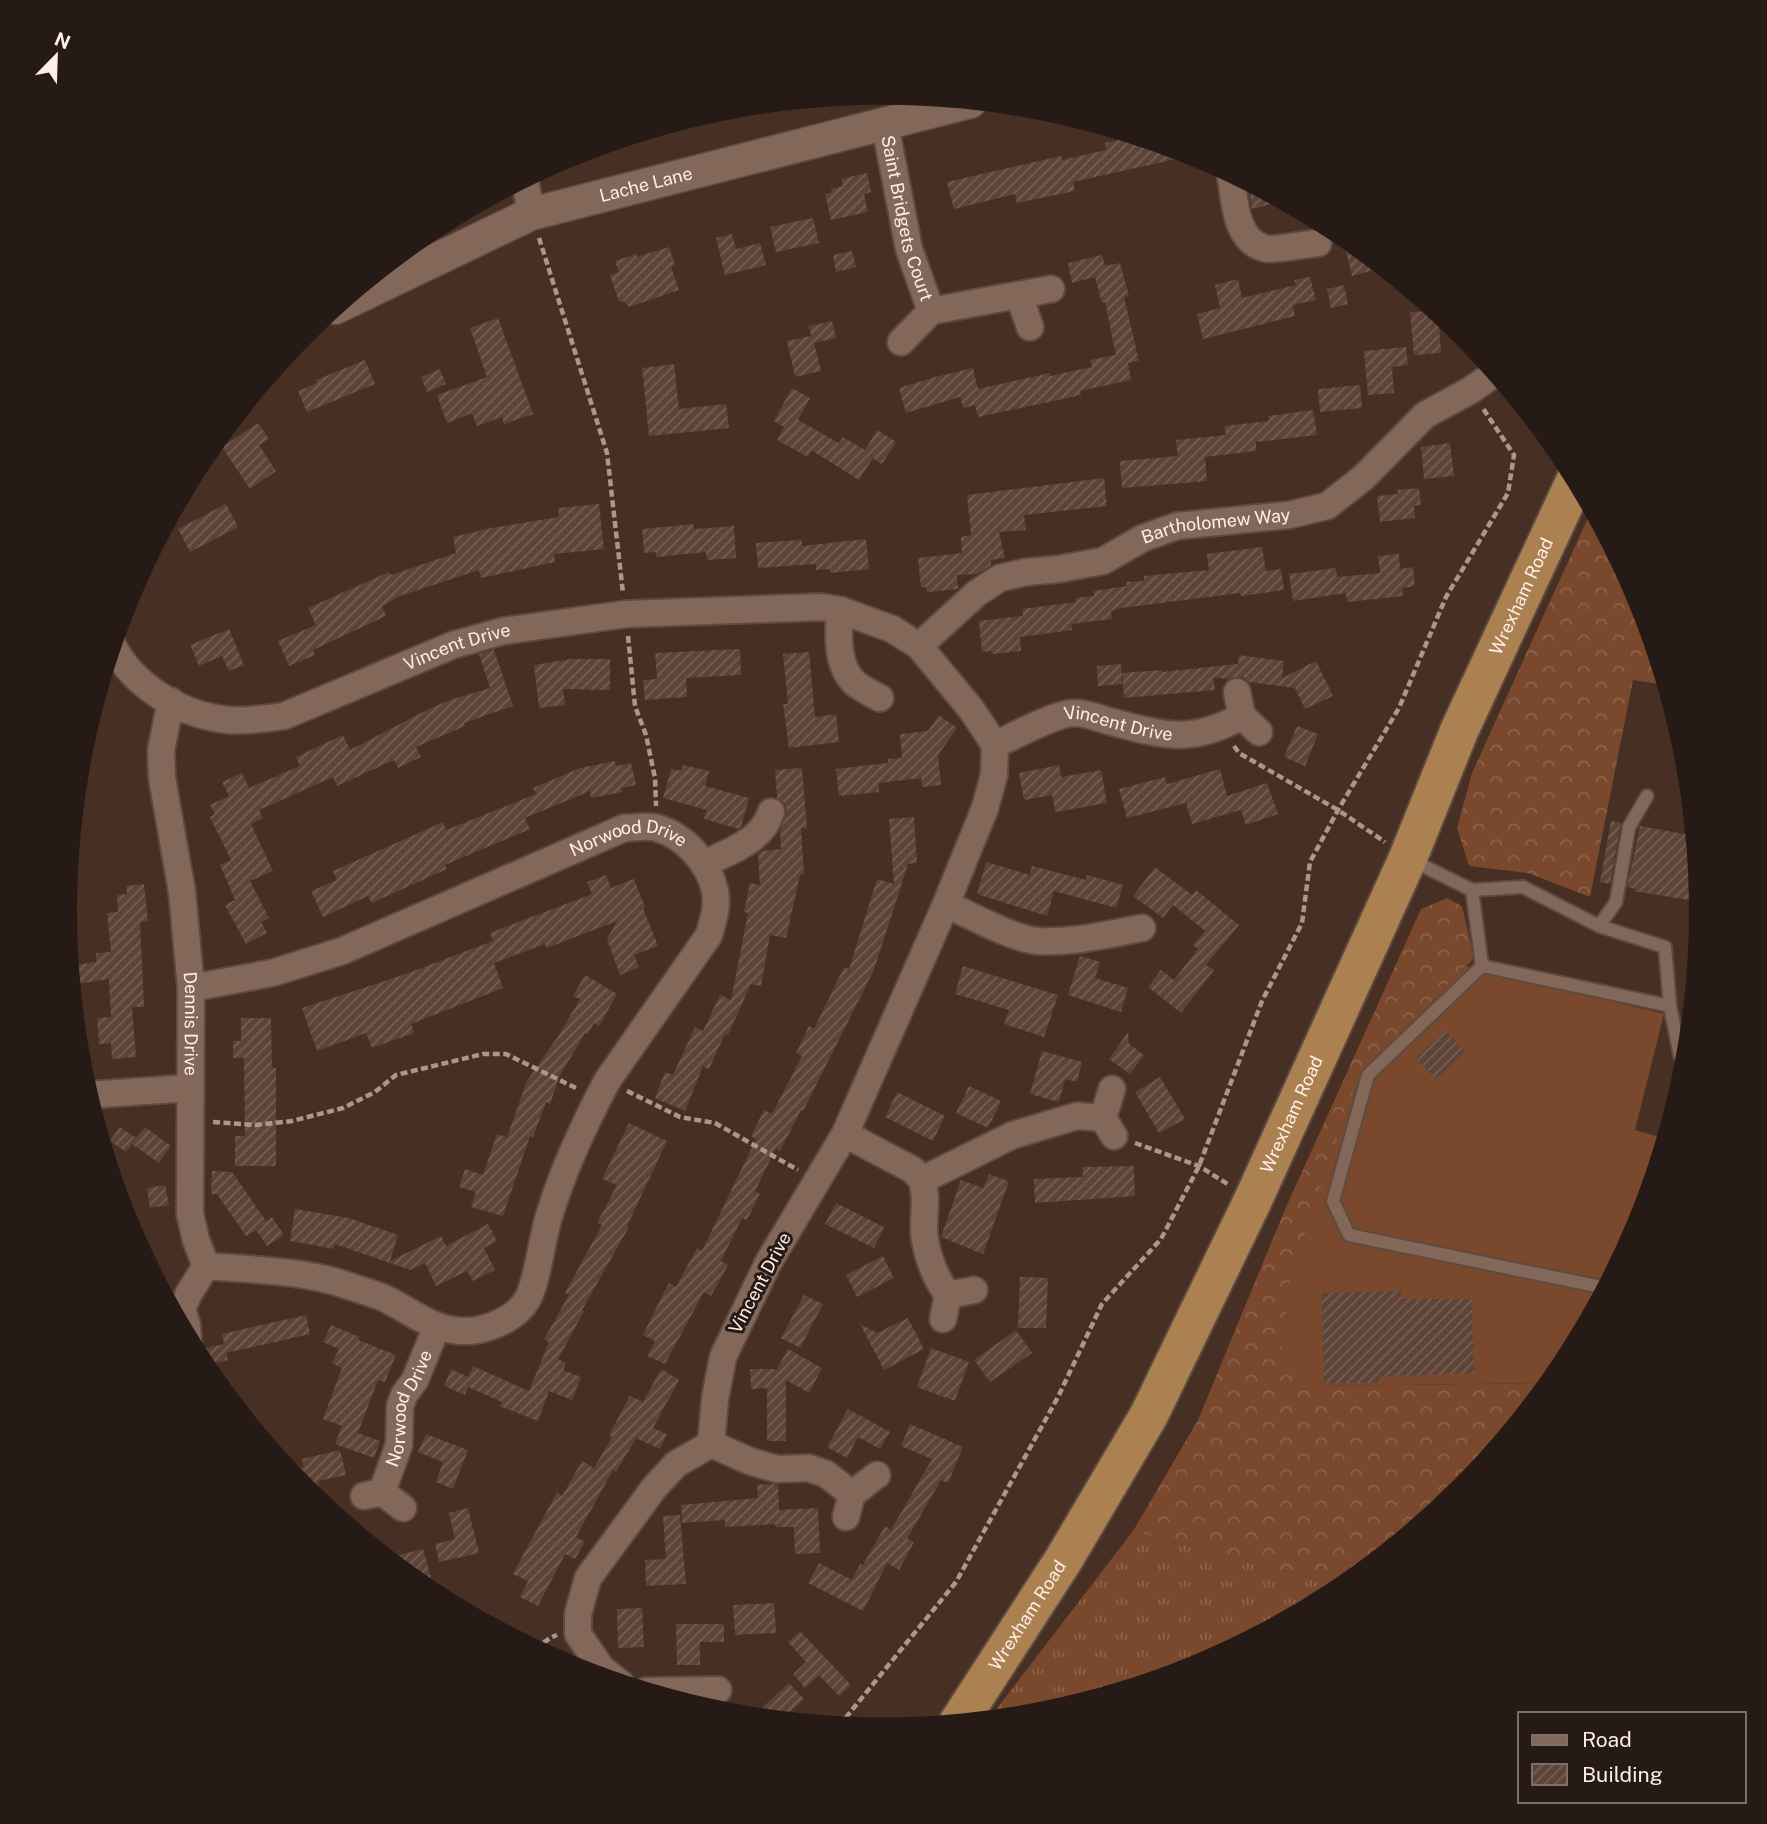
<svg xmlns="http://www.w3.org/2000/svg" width="1767" height="1824" viewBox="0 0 1767 1824" font-family="'Public Sans',sans-serif">
	<style>
		.grass { fill: url(#grass-tufts) }
		.forest { fill: url(#forest-crowns) }
		.garden { fill: #79482d }
		.building { fill: url(#building-hatch) }
		.lines { fill: none; stroke-linecap: round; stroke-linejoin: round }
		.service-casing { stroke: #5e4b40; stroke-width: 16 }
		.minor-casing { stroke: #5e4b40; stroke-width: 30 }
		.tertiary-casing { stroke: #5e4b40; stroke-width: 35 }
		.trunk-casing { stroke: #5e4b40; stroke-width: 42 }
		.path { stroke: #ab978e; stroke-width: 4.5; stroke-dasharray: 7 3.5; stroke-linecap: butt }
		.service { stroke: #83685a; stroke-width: 12 }
		.minor { stroke: #83685a; stroke-width: 26 }
		.tertiary { stroke: #83685a; stroke-width: 32 }
		.trunk { stroke: #ab8151; stroke-width: 38 }
		.labels { text-anchor: middle; stroke-width: 6; stroke-linejoin: round; paint-order: stroke }
		.street-label { font-size: 18px; fill: #feeee7; stroke: #251a15 }
	</style>
	<defs>
		<pattern id="grass-tufts" width="24" height="20" patternUnits="userSpaceOnUse" patternTransform="scale(1.75)"><rect width="24" height="20" fill="#79482d"/><path d="M3 7l-1-3M5 7V3M7 7l1-3M15 17l-1-3M17 17v-4M19 17l1-3" fill="none" stroke="#8d634b"/></pattern>
		<pattern id="forest-crowns" width="20" height="18" patternUnits="userSpaceOnUse" patternTransform="scale(1.75)"><rect width="20" height="18" fill="#79482d"/><path d="M2 6a3 3 0 1 1 6 0M12 15a3 3 0 1 1 6 0" fill="none" stroke="#8d634b"/></pattern>
		<pattern id="building-hatch" width="6" height="6" patternUnits="userSpaceOnUse" patternTransform="scale(1.75)"><rect width="6" height="6" fill="#5d4437"/><path d="M-1 1l2-2M0 6l6-6M5 7l2-2" fill="none" stroke="#755f54"/></pattern>
	</defs>
	<rect width="100%" height="100%" fill="#472f23"/>
	<path class="grass" d="M1133,1531L1346,1587L1338,1593L1196,1669L1043,1715L988,1720Z"/>
	<g class="forest">
		<path d="M1592,509L1640,599L1666,685L1633,680L1590,897L1528,873L1469,866L1457,828L1472,773Z"/>
		<path d="M1447,898L1462,906L1474,958L1359,1075L1322,1386L1551,1383L1462,1491L1346,1587L1133,1531L1198,1420L1286,1207L1421,909Z"/>
	</g>
	<path class="garden" d="M1466,966L1664,1014L1635,1130L1666,1139L1640,1226L1564,1367L1551,1383L1322,1386L1291,1367L1282,1347L1290,1279L1359,1074Z"/>
	<g class="building">
		<path d="M1134,137L1194,155L1073,182L1075,191L1017,203L1015,194L954,209L947,182L1061,156L1062,160L1106,150L1105,143Z"/>
		<path d="M867,173L871,192L864,194L868,212L831,220L825,194L832,193L831,189L843,186L841,179Z"/>
		<path d="M1248,183L1258,188L1283,201L1252,209Z"/>
		<path d="M813,218L819,243L776,252L770,227Z"/>
		<path d="M1341,233L1370,257L1374,270L1352,276Z"/>
		<path d="M732,234L736,249L760,243L766,265L725,275L716,238Z"/>
		<path d="M669,247L675,265L671,267L679,290L629,307L623,301L619,302L610,275L619,272L615,261L636,254L637,257Z"/>
		<path d="M852,251L856,267L836,272L833,255Z"/>
		<path d="M1102,255L1105,266L1120,263L1129,296L1124,297L1139,361L1128,363L1131,380L1080,391L1081,395L978,417L975,405L963,408L960,397L906,413L899,388L935,377L973,368L978,389L1050,373V376L1092,367L1090,360L1116,355L1105,302L1102,303L1095,277L1072,283L1068,263Z"/>
		<path d="M1310,277L1316,300L1293,305L1295,316L1203,339L1197,314L1220,308L1215,285L1238,279L1242,298L1296,285L1294,280Z"/>
		<path d="M1344,285L1348,304L1331,308L1327,289Z"/>
		<path d="M1435,311L1454,326L1439,327L1441,353L1414,355L1410,312Z"/>
		<path d="M498,318L533,414L504,424L502,417L477,426L472,413L447,423L437,395L487,377L470,328Z"/>
		<path d="M832,321L836,338L814,343L821,371L795,377L787,341L811,336L809,326Z"/>
		<path d="M1406,347L1408,365L1392,367L1394,393L1368,395L1364,351Z"/>
		<path d="M365,360L375,384L307,412L298,391L317,383L316,380Z"/>
		<path d="M674,364L679,409L726,404L729,428L649,436L642,368Z"/>
		<path d="M440,369L446,384L427,392L421,377Z"/>
		<path d="M1360,385L1362,408L1320,412L1318,389Z"/>
		<path d="M792,388L810,398L798,420L839,443L843,437L865,450L877,430L896,442L882,464L873,458L859,480L811,450L808,457L777,440L784,427L774,421Z"/>
		<path d="M1313,410L1317,435L1256,442V451L1205,457L1207,481L1122,488L1120,461L1178,456L1176,440L1226,435L1224,426L1269,421L1268,416Z"/>
		<path d="M258,423L269,439L259,445L276,471L250,489L222,447Z"/>
		<path d="M1450,443L1454,476L1424,479L1421,447Z"/>
		<path d="M1104,478L1107,506L1024,515L1026,530L999,532L1005,558L991,560V565L977,574L957,575L958,589L927,592L926,587H921L918,558L962,553L961,537L971,535L967,495Z"/>
		<path d="M1419,488L1421,505L1414,506L1415,518L1380,522L1377,496L1398,494L1397,490Z"/>
		<path d="M226,504L238,527L190,552L178,529Z"/>
		<path d="M599,504L604,549L554,554L555,562L481,578L479,570L400,596L382,606L386,616L313,650L315,655L289,666L278,641L316,625L308,608L389,572L391,575L456,553L453,537L491,528L559,517L558,508Z"/>
		<path d="M693,524L694,529L734,526L736,558L707,560L706,552L656,557V552L644,553L642,529Z"/>
		<path d="M866,539L869,569L830,573V569L816,570V564L758,568L756,543L802,540V546Z"/>
		<path d="M1262,547L1266,571L1281,569L1284,590L1241,596L1240,593L1121,608L1111,611L1112,619L1071,624L1072,630L1020,637L1021,651L992,654L991,651L982,652L979,621L1023,616L1022,609L1076,602V598L1094,596V591L1127,586L1126,582L1144,581V576L1209,570L1207,554Z"/>
		<path d="M1399,554L1400,569L1413,567L1415,586L1402,588L1403,596L1347,602L1346,593L1293,601L1289,574L1336,568L1337,577L1380,573L1378,556Z"/>
		<path d="M229,629L244,665L229,671L222,656L199,666L190,645Z"/>
		<path d="M740,649L741,675L686,678L687,697L645,700L643,680L657,679L655,653Z"/>
		<path d="M494,650L513,706L464,723L465,726L416,747L421,757L398,768L394,760L337,786L333,777L259,810L263,818L251,824L273,871L250,881L269,918L261,922L267,933L246,944L225,905L235,900L220,865L231,860L210,817L215,814L210,805L229,796L222,782L242,773L249,788L300,766L296,757L343,735L350,750L419,714L447,701L490,688L479,654Z"/>
		<path d="M809,652L815,717L836,714L839,742L789,748L783,704H788L783,654Z"/>
		<path d="M1239,655L1284,661L1282,678L1316,661L1333,696L1305,709L1295,688L1249,682L1243,677H1234L1228,679L1213,677L1215,690L1124,698L1122,673L1162,670V672L1238,664Z"/>
		<path d="M571,659H610V690L563,689L565,705L539,708L534,665Z"/>
		<path d="M1121,664L1122,684L1098,686L1097,666Z"/>
		<path d="M939,715L957,728L938,755L941,785L922,787L921,778L879,783V792L839,796L836,769L888,763V759L902,758L900,734L928,731Z"/>
		<path d="M1297,726L1318,734L1305,766L1284,757Z"/>
		<path d="M615,761L616,766L631,763L636,785L621,788L622,792L591,798L590,791L525,818L530,829L445,865L447,869L372,903L368,896L323,917L311,891L337,880L333,871L443,822L446,830L536,794L533,788L580,768Z"/>
		<path d="M683,765L709,771L705,786L749,798L741,827L739,829L704,819L707,810L663,798L671,769L681,771Z"/>
		<path d="M1059,765L1061,777L1101,770L1107,803L1055,812L1052,795L1024,800L1019,773Z"/>
		<path d="M802,768L807,828H801L804,874L800,875L786,938L770,935L761,986L751,984L728,1035L725,1034L709,1069L703,1066L685,1111L655,1098L665,1072L673,1075L695,1027L703,1031L720,995L731,1000L748,913L744,912L750,883L760,885L758,854L762,851L781,849L780,831L787,811L784,803L777,798L775,770Z"/>
		<path d="M1220,769L1227,796L1267,783L1278,814L1246,825L1241,810L1192,824L1186,803L1127,818L1119,789L1165,777L1167,784Z"/>
		<path d="M914,817L917,863L908,864L874,970L803,1111L801,1110L780,1151L776,1148L755,1191L760,1194L747,1220L742,1218L721,1261L728,1265L711,1296L704,1292L665,1364L647,1356L655,1341L643,1335L653,1314L669,1283L676,1287L697,1248L702,1251L756,1139L751,1136L764,1110L772,1114L802,1056L796,1053L809,1026L814,1029L844,967L849,969L877,879L894,884L889,819Z"/>
		<path d="M1611,821L1621,823L1610,884L1600,882Z"/>
		<path d="M1640,826L1695,836L1701,902L1634,891L1635,889L1627,887Z"/>
		<path d="M986,862L1030,875L1032,866L1086,880L1087,875L1123,885L1116,908L1054,891L1047,916L977,894Z"/>
		<path d="M1155,867L1192,895L1196,890L1239,925L1206,965L1214,970L1181,1013L1148,987L1161,970L1174,980L1198,949L1193,945L1205,931L1173,905L1163,918L1133,896Z"/>
		<path d="M606,875L611,888L634,879L645,907L643,908L658,946L634,955L639,967L620,975L607,939L617,921L547,948L545,944L494,963L503,988L411,1024L414,1033L372,1048L366,1033L317,1051L302,1008L400,976L493,941L490,933L592,894L587,882Z"/>
		<path d="M144,884L148,921L140,922L144,1007H132L136,1057L112,1059L111,1043L99,1044L97,1018L111,1017L109,979L72,985L70,966L96,962V953L111,952L107,913L118,912L117,895L127,894L126,886Z"/>
		<path d="M1080,956L1100,962L1095,978L1128,988L1121,1012L1068,995Z"/>
		<path d="M963,966L1058,995L1044,1037L1004,1024L1009,1010L955,994Z"/>
		<path d="M585,975L617,994L599,1026L594,1023L588,1034L585,1033L560,1075L550,1104L546,1102L533,1137L530,1136L503,1216L471,1207L476,1192L459,1187L465,1169L483,1175L497,1134L507,1137L527,1081L559,1035L580,999L573,996Z"/>
		<path d="M241,1018H271L272,1068H276V1166H235V1136H245L244,1058H233V1041H241Z"/>
		<path d="M1446,1030L1465,1052L1436,1079L1416,1058Z"/>
		<path d="M1128,1032L1129,1044L1144,1055L1130,1074L1109,1059Z"/>
		<path d="M1042,1051L1082,1062L1077,1082L1065,1079L1059,1102L1030,1094Z"/>
		<path d="M1160,1077L1185,1119L1159,1133L1135,1092Z"/>
		<path d="M969,1086L1001,1101L988,1128L956,1113Z"/>
		<path d="M897,1092L945,1116L933,1141L885,1117Z"/>
		<path d="M629,1123L667,1141L627,1226L629,1227L582,1310L584,1311L558,1359L566,1363L563,1370L581,1377L572,1400L549,1391L538,1421L500,1406L502,1402L468,1387L465,1395L444,1386L451,1369L468,1377L473,1366L529,1391L549,1342L544,1339L569,1295L565,1293L602,1225L597,1223L617,1185L602,1179Z"/>
		<path d="M120,1127L136,1138L145,1127L171,1146L159,1163L132,1144L126,1152L110,1141Z"/>
		<path d="M1134,1166L1135,1196L1035,1203L1034,1179L1083,1177L1082,1167Z"/>
		<path d="M212,1171L232,1172L266,1221L272,1217L284,1235L267,1246L256,1230L246,1236L217,1194H211Z"/>
		<path d="M989,1174L1009,1181L983,1254L941,1237L961,1180L983,1188Z"/>
		<path d="M165,1185L169,1205L150,1208L147,1188Z"/>
		<path d="M836,1203L884,1227L874,1248L825,1224Z"/>
		<path d="M295,1209L349,1218L398,1235L390,1261L441,1236L446,1246L488,1224L497,1241L484,1248L495,1270L473,1281L467,1271L436,1286L425,1263L410,1270L335,1244L334,1249L290,1241Z"/>
		<path d="M883,1256L894,1278L857,1297L846,1275Z"/>
		<path d="M1020,1277L1048,1278L1046,1328H1018Z"/>
		<path d="M1401,1291V1299H1472L1474,1373L1379,1377L1380,1383H1324L1321,1293Z"/>
		<path d="M804,1295L823,1304L800,1348L781,1338Z"/>
		<path d="M306,1315L310,1334L226,1353L228,1360L210,1364L206,1348L224,1344L222,1334Z"/>
		<path d="M908,1318L924,1349L884,1370L860,1324L877,1333Z"/>
		<path d="M331,1325L360,1337L358,1340L396,1355L385,1382L378,1380L358,1433L380,1441L374,1458L335,1444L342,1426L323,1419L342,1368L332,1363L339,1349L323,1342Z"/>
		<path d="M1016,1330L1032,1353L990,1382L974,1360Z"/>
		<path d="M931,1348L969,1362L955,1401L917,1387Z"/>
		<path d="M788,1349L822,1368L809,1393L786,1380V1441H767V1388L751,1389L750,1369H777Z"/>
		<path d="M661,1369L679,1380L653,1428L667,1434L660,1449L636,1438L616,1472L613,1470L576,1537L585,1542L575,1559L565,1554L538,1606L520,1597L528,1581L513,1574L557,1492L562,1496L582,1461L594,1468L612,1437L609,1435L630,1396L643,1402Z"/>
		<path d="M848,1409L890,1432L880,1449L858,1437L847,1458L827,1447Z"/>
		<path d="M910,1424L963,1447L948,1483L941,1480L907,1539L914,1542L899,1570L887,1563L863,1611L808,1583L819,1563L852,1580L860,1564L863,1565L885,1526L891,1530L932,1459L901,1446Z"/>
		<path d="M426,1434L468,1450L453,1489L436,1482L443,1462L418,1452Z"/>
		<path d="M340,1450L346,1475L318,1481L324,1507L297,1482L294,1469L304,1467L302,1459Z"/>
		<path d="M775,1484L778,1485L779,1510L818,1508L820,1553L795,1554L794,1527H776L775,1524L725,1527V1520L682,1523L681,1505L758,1498L757,1485Z"/>
		<path d="M468,1508L479,1553L439,1562L435,1544L455,1539L449,1513Z"/>
		<path d="M680,1515L686,1584L646,1586L645,1560L666,1559L663,1516Z"/>
		<path d="M423,1549L431,1578L415,1582L387,1558Z"/>
		<path d="M774,1603L776,1633L735,1635L733,1605Z"/>
		<path d="M642,1608L644,1647L618,1648L617,1609Z"/>
		<path d="M676,1624H724V1642H700V1665H677Z"/>
		<path d="M800,1631L851,1685L839,1696L819,1675L805,1688L793,1674L806,1662L788,1642Z"/>
		<path d="M789,1683L804,1699L780,1721L751,1718Z"/>
	</g>
	<g class="lines">
		<defs>
			<g id="service">
				<path d="M1411,860L1472,890L1523,887L1599,926L1665,947L1670,1006"/>
				<path d="M1472,890L1482,966L1368,1075L1333,1201L1349,1235L1606,1288"/>
				<path d="M1599,926L1616,902L1629,827L1647,796"/>
				<path d="M1482,966L1670,1006L1680,1056"/>
			</g>
			<g id="minor">
				<path id="s1" d="M885,125L909,249L931,311L901,342"/>
				<path d="M1230,173C1235,198 1234,240 1264,248C1272,251 1306,244 1318,243"/>
				<path d="M525,180L531,214"/>
				<path d="M1019,295L1030,327"/>
				<path d="M931,311L1051,289"/>
				<path d="M840,610C838,634 836,667 856,684C863,689 872,694 880,698"/>
				<path id="s2" d="M113,646C134,687 183,716 229,720C248,721 265,719 284,716L453,645L503,631L626,614L821,607L840,610L892,629L919,646L971,709L995,745L994,775L985,808L946,904L845,1134L768,1263L723,1357L715,1399L711,1444L676,1464L654,1488L588,1578L578,1614V1634L602,1669L621,1684"/>
				<path id="s3" d="M919,646L977,593L1000,578L1026,572L1059,569L1103,561L1143,538L1177,526L1289,515L1327,506L1364,477L1425,415L1471,390L1491,376L1494,371"/>
				<path d="M1237,692L1242,716L1259,732"/>
				<path id="s4" d="M171,701L161,750L162,778L182,892L191,988L190,1214L196,1240L206,1266L189,1293L182,1309L187,1325L188,1339"/>
				<path id="s5" d="M995,745C1012,737 1058,712 1075,713C1087,713 1101,719 1112,722C1165,736 1192,744 1242,716"/>
				<path d="M704,864C729,851 762,842 771,812"/>
				<path d="M946,904C970,915 1013,939 1038,941C1073,943 1108,934 1142,928"/>
				<path id="s6" d="M191,988L272,973L342,951L624,828C634,828 648,825 657,828C685,836 709,863 715,891C718,906 713,921 709,935L607,1081C585,1123 564,1167 550,1213C542,1236 538,1281 527,1300C515,1320 484,1332 462,1331C432,1330 409,1310 384,1298C372,1293 360,1290 349,1286C303,1270 254,1270 206,1266"/>
				<path d="M1112,1089L1103,1118L1114,1136"/>
				<path d="M88,1095L189,1088"/>
				<path d="M845,1134L913,1170L922,1180L1013,1135L1077,1116L1103,1118"/>
				<path d="M922,1180C929,1201 921,1220 925,1240C928,1259 937,1281 948,1295"/>
				<path d="M943,1319L948,1295L974,1290"/>
				<path d="M711,1444L752,1462L777,1469L809,1468L826,1474L852,1494"/>
				<path id="s7" d="M382,1492L399,1445L400,1406L404,1395L415,1380L437,1326"/>
				<path d="M364,1496L382,1492L403,1508"/>
				<path d="M846,1517L852,1494L877,1475"/>
				<path d="M646,1691L718,1690"/>
			</g>
			<g id="tertiary">
				<path id="s8" d="M335,308L531,214L970,102"/>
			</g>
			<g id="trunk">
				<path id="s9" d="M958,1723L1064,1559L1149,1415L1253,1200L1408,858L1459,731L1576,479"/>
			</g>
		</defs>
		<use href="#service" class="service-casing"/>
		<use href="#minor" class="minor-casing"/>
		<use href="#tertiary" class="tertiary-casing"/>
		<use href="#trunk" class="trunk-casing"/>
		<g class="path">
			<path d="M539,238L607,453L623,593"/>
			<path d="M628,636L635,706L646,735L655,778L656,806"/>
			<path d="M1234,746L1239,753L1338,810L1385,842"/>
			<path d="M627,1091L680,1117L715,1123L798,1170"/>
			<path d="M213,1122L256,1125L292,1121L343,1108L375,1092L396,1075L483,1054H506L578,1089"/>
			<path d="M1135,1143L1199,1166L1229,1185"/>
			<path d="M535,1649L550,1638L557,1635"/>
			<path d="M839,1726L956,1582L1058,1397L1102,1304L1161,1239L1199,1166L1262,1001L1302,923L1310,862L1338,810L1399,708L1446,597L1508,493L1514,455L1482,407"/>
		</g>
		<use href="#service" class="service"/>
		<use href="#minor" class="minor"/>
		<use href="#tertiary" class="tertiary"/>
		<use href="#trunk" class="trunk"/>
	</g>
	<g class="labels">
		<g class="street-label">
			<text dy="6" stroke="none"><textPath href="#s8" startOffset="336">Lache Lane</textPath></text>
			<text dy="6" stroke="none"><textPath href="#s1" startOffset="96">Saint Bridgets Court</textPath></text>
			<text dy="6" stroke="none"><textPath href="#s3" startOffset="331">Bartholomew Way</textPath></text>
			<text dy="6" stroke="none"><textPath href="#s9" startOffset="1262">Wrexham Road</textPath></text>
			<text dy="6" stroke="none"><textPath href="#s2" startOffset="385">Vincent Drive</textPath></text>
			<text dy="6" stroke="none"><textPath href="#s5" startOffset="131">Vincent Drive</textPath></text>
			<text dy="6" stroke="none"><textPath href="#s6" startOffset="467">Norwood Drive</textPath></text>
			<text dy="6" stroke="none"><textPath href="#s4" startOffset="326">Dennis Drive</textPath></text>
			<text dy="6" stroke="none"><textPath href="#s9" startOffset="695">Wrexham Road</textPath></text>
			<text transform="translate(760 1283) rotate(-62)" y="6">Vincent Drive</text>
			<text dy="6" stroke="none"><textPath href="#s7" startOffset="89">Norwood Drive</textPath></text>
			<text dy="6" stroke="none"><textPath href="#s9" startOffset="128">Wrexham Road</textPath></text>
		</g>
	</g>
	<path d="M0 0H1767V1824H0ZM77 911a806 806 0 1 1 1612 0a806 806 0 1 1-1612 0Z" fill="#251a15" fill-rule="evenodd"/>
	<rect x="1518" y="1712" width="228" height="91" fill="#251a15" stroke="#7c6f69" stroke-width="2"/>
	<rect x="1532" y="1735" width="35" height="10" fill="#83685a" stroke="#7c6f69" stroke-width="2"/>
	<text x="1582" y="1747" font-size="21" fill="#feeee7">Road</text>
	<rect x="1532" y="1764" width="35" height="21" fill="url(#building-hatch)" stroke="#7c6f69" stroke-width="2"/>
	<text x="1582" y="1782" font-size="21" fill="#feeee7">Building</text>
	<g transform="translate(56 56) rotate(23)" stroke="#251a15" stroke-width="5" paint-order="stroke">
	<path d="M0-5L12 26L0 18L-12 26Z" fill="#feeee7"/>
	<text y="-10" font-size="19" font-weight="bold" text-anchor="middle" fill="#feeee7">N</text>
	</g>
</svg>
